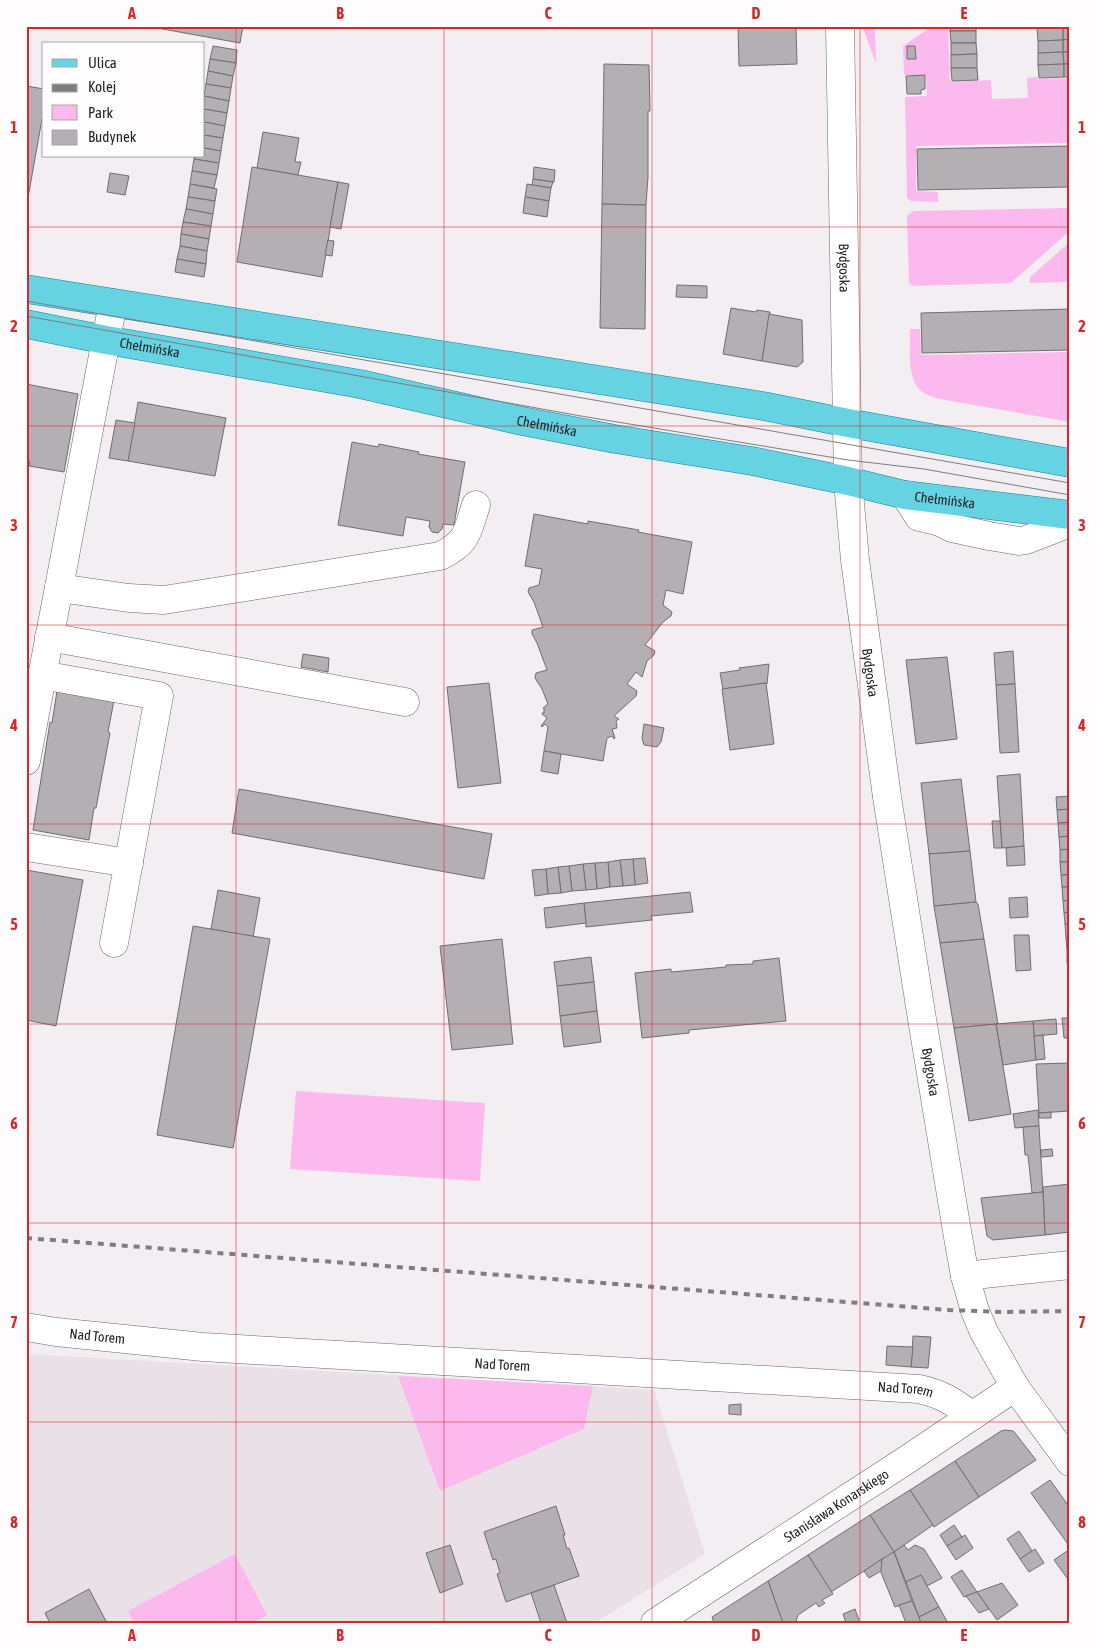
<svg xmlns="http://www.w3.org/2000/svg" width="1096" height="1649" viewBox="0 0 1096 1649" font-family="'Asap Condensed',sans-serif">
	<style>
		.built { fill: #eae0e7 }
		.green { fill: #fcb9ee }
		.building { fill: #b3afb2; stroke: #716e71 }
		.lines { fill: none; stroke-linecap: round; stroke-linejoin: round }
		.minor-casing { stroke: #6b686a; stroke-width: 29 }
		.major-casing { stroke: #0d8395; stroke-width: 29 }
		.minor { stroke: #fff; stroke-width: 28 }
		.major { stroke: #66d3e3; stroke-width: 28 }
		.tram { stroke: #807d7f; stroke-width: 1 }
		.rail { stroke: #807d7f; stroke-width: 4; stroke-dasharray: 6 6; stroke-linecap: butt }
		.grid { fill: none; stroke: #d62828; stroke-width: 1; stroke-opacity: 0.55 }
		.labels { text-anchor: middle; stroke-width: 4.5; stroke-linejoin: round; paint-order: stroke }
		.street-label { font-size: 14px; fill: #262425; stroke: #fffcfe }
		.neatline { fill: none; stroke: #d62828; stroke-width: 2 }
		.grid-label { font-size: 16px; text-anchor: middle; font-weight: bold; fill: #d62828 }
	</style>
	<rect width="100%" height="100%" fill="#f2eef1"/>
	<path class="built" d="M26,1354L654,1390L705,1554L595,1623H26Z"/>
	<g class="green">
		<path d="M862,26H875L876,63Z"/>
		<path d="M932,26H948L950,82L991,80L992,99L1028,98L1027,78L1037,77L1038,79L1070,78V143L916,146V191L938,192V202L911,201L907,198L905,97L927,96L926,75H904L903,46Z"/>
		<path d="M1070,208V231L1011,283L913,286L909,283L907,216L913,211Z"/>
		<path d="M1070,242V282L1030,283V277Z"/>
		<path d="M910,329H920L921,355L1070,352V422L951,401C941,399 932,398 924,393C905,381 911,348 910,329Z"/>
		<path d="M296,1091L485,1103L480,1181L290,1169Z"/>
		<path d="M398,1376L593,1386L584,1429L440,1491Z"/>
		<path d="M235,1554L267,1615L252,1623H134L128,1611Z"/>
	</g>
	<g class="building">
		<path d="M146,26H243L240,43Z"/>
		<path d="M738,26H786V28H796L797,64L739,66Z"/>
		<rect x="950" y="26" width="26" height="5"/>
		<rect x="1037" y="26" width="26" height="2"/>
		<path d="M1070,27V39L1063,40V28Z"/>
		<path d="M1037,28H1063V40L1038,41Z"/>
		<path d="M950,31H976V43H951Z"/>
		<path d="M1070,39V52H1063V40Z"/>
		<path d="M1063,40V52L1038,53V41Z"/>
		<path d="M951,43H976L977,54L951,55Z"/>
		<path d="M213,46L237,50L236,63L210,59Z"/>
		<path d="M907,46H915L916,59H907Z"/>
		<path d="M1063,52L1064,64L1038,65V53Z"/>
		<path d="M1063,52H1070V64H1064Z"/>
		<path d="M977,54V68H951V55Z"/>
		<path d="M210,59L236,63L233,76L208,71Z"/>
		<path d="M604,64L649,65L650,111H648V177L646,205L602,204Z"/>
		<path d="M1064,64V77L1039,78L1038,65Z"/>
		<rect x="1064" y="64" width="6" height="13"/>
		<path d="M951,68H977L978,80L952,81Z"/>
		<path d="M208,71L233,76L231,88L206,84Z"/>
		<path d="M925,75V89L921,90V94H907L906,76Z"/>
		<path d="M206,84L231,88L229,101L204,96Z"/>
		<path d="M26,86L44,89V108L26,209Z"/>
		<path d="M204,96L229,101L227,113L204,109Z"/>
		<path d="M204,109L227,113L225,126L204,122Z"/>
		<path d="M204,122L225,126L223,138L204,135Z"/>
		<path d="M263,132L299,138L295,162H301L298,175L257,168Z"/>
		<path d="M204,135L223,138L221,151L204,148Z"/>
		<path d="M1070,146V187L918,190L917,149Z"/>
		<path d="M204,148L221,151L219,163L194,159V156H204Z"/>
		<path d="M194,159L219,163L217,175L192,171Z"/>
		<path d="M252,167L338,182L322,277L237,262Z"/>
		<path d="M534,167L555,170L554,182L533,179Z"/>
		<path d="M192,171L217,175L214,188L190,184Z"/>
		<path d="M110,173L129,176L125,195L107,192Z"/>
		<path d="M533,179L553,182L551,188L532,185Z"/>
		<path d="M338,182L349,184L341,229L330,227Z"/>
		<path d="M190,184L217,189L215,201L188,197Z"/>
		<path d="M527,184L551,188L549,201L525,197Z"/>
		<path d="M188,197L215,201L213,214L186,209Z"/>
		<path d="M525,197L549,201L547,217L523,213Z"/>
		<path d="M602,204L646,205L645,329L600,328Z"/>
		<path d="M186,209L213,214L211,226L183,222Z"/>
		<path d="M183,222L211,226L209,239L181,234Z"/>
		<path d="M181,234L209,239L207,251L180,246Z"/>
		<path d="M328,240L334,241L332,256L325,255Z"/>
		<path d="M180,246L207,251L206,264L177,259Z"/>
		<path d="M177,259L206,264L204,277L175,272Z"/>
		<path d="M677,285L707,286V298L676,297Z"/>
		<path d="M731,308L756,312L757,310L770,312L762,361L723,354Z"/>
		<path d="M1070,309V350L922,353L921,313Z"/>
		<path d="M769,314L802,320L803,362L797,367L762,361Z"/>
		<path d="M26,384L78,394L64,472L29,466L30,461H26Z"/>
		<path d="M138,402L226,418L215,476L128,461Z"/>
		<path d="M116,420L135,423L128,461L109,458Z"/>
		<path d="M352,442L378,447L379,444L419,452L418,454L465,462L454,525L443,524L442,529L438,533L432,532L429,527L430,521L406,517L403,536L338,525Z"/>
		<path d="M534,514L588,524V521L639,530L638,532L692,542L683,594L666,590L663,605L672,612L671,616L663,622L645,645L655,651L654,655L647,661L642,677L636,672L627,684L637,691L636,696L614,716L619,719L616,721L617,728L612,729L615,738L614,739L612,736L607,738L603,761L544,751L548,727L545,724L542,727L541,726L547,718L542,714V713H544V708H543L548,704L542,689L535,678L536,673L547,670L537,643L532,634V630L543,627L534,602L528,592L529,588L539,585L542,569L525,566Z"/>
		<path d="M1013,651L1015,684L996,685L994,653Z"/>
		<path d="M303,654L329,658L328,672L301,667Z"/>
		<path d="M947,657L957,739L916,744L906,660Z"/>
		<path d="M769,664L767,684L766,683L723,689L720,673L740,670L739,668Z"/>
		<path d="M489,683L501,783L458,788L447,687Z"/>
		<path d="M766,683L774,744L730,750L722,689Z"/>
		<path d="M1015,684L1019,752L1000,753L996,685Z"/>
		<path d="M57,691L114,700L108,732L110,733L96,808H94L89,840L33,830L50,722L52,723Z"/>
		<path d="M644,724L664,728L661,742L657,747L644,745L642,738Z"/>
		<path d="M544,751L561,754L558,774L541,771Z"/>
		<path d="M1020,774L1024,846L1002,848L997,776Z"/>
		<path d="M961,779L970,851L929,854L921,783Z"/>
		<path d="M239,789L492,834L484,879L232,833Z"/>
		<path d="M1070,796V809L1057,810L1056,797Z"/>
		<path d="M1070,809V822L1058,823L1057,810Z"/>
		<path d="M992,821H1000L1002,848H994Z"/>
		<path d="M1070,822V836L1059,837L1058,823Z"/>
		<path d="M1070,836V849L1060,850L1059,837Z"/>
		<path d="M1024,846L1025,865L1007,866L1006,848Z"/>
		<path d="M1070,849V862H1060V850Z"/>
		<path d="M970,851L976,902L934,906L929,854Z"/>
		<path d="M645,858L648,883L635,885L633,859Z"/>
		<path d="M633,859L635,885L623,886L620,860Z"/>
		<path d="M620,860L623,886L610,887L608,862Z"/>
		<path d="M608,862L610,887L597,889L595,863Z"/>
		<path d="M1060,862H1070V875H1061Z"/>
		<path d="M595,863L597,889L586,890L583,864Z"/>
		<path d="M583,864L586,890L572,891L569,866Z"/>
		<path d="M569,866L572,891L561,893L558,867Z"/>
		<path d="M558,867L561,893L548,894L546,869Z"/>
		<path d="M546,869L548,894L535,896L532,870Z"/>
		<path d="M26,870L83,880L56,1026L26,1020Z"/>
		<path d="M1061,875H1070V887H1062Z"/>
		<path d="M1062,887H1070V900L1063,901Z"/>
		<path d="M218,890L260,898L253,937L211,929Z"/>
		<path d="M690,892L693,912L651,916L652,920L586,927L584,903Z"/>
		<path d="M1027,897L1028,917L1010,918L1009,898Z"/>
		<path d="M1070,900V912L1064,913L1063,901Z"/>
		<path d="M976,902L978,904L984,939L940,943L934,906Z"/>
		<path d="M584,903L586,923L546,928L544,908Z"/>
		<path d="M1070,912V924H1065L1064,913Z"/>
		<path d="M1065,924H1070V937L1066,938Z"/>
		<path d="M193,926L270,939L233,1148L157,1135Z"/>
		<path d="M1014,935H1029L1031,970L1016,971Z"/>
		<path d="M1070,937V950H1067L1066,938Z"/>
		<path d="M502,939L513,1044L452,1050L440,946Z"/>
		<path d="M984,939L998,1024L954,1028L940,943Z"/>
		<rect x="1067" y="950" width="3" height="13"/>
		<path d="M591,957L594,982L557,986L554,962Z"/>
		<path d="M779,958L786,1021L689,1030V1033L642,1038L635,973L671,969V972L726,967V965L753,964V961Z"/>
		<path d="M594,982L597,1011L560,1016L557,986Z"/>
		<path d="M597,1011L601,1042L564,1047L560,1016Z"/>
		<path d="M1062,1018H1070V1038H1064Z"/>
		<path d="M1056,1019L1057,1034L1034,1036L1033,1021Z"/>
		<path d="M1033,1021L1036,1060L1003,1065L996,1024Z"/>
		<path d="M996,1024L1011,1114L969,1121L954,1028Z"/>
		<path d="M1043,1035L1045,1059L1036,1060L1034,1036Z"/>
		<path d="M1070,1063V1111L1039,1113L1036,1064Z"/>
		<path d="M1038,1110L1039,1126L1015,1128L1013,1114Z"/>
		<path d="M1051,1112V1118H1039V1113Z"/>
		<path d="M1039,1126L1043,1192L1032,1193L1028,1155H1025L1023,1127Z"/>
		<path d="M1052,1149L1053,1156L1041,1157V1150Z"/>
		<path d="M1070,1184V1232L1045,1235L1043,1187Z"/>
		<path d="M1043,1192L1045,1235L993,1240L987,1236L981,1198Z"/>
		<path d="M913,1336L931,1337L928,1368L911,1367Z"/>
		<path d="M887,1346L913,1347L911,1367L886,1365Z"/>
		<path d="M741,1404V1415L729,1414V1405Z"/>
		<path d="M1005,1430L1013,1431L1015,1433L1036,1460L979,1497L955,1461L1001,1431Z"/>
		<path d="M955,1461L979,1497L934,1527L910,1490Z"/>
		<path d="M1050,1480L1070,1508V1547L1031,1493Z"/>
		<path d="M910,1490L933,1525L894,1552L870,1515Z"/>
		<path d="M556,1506L565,1535H563L567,1549L569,1548L579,1576L506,1602L497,1574L500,1573L496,1559L493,1560L484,1532Z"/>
		<path d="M870,1515L894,1552L831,1592L808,1555Z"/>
		<path d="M954,1525L962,1537L947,1546L940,1535Z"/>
		<path d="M1019,1531L1031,1549V1552L1020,1559L1007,1539Z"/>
		<path d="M965,1535L973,1548L956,1560L947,1546Z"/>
		<path d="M450,1545L463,1584L440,1593L426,1553Z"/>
		<path d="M904,1545L908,1550L915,1545L924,1549L942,1578L927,1586L921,1575L906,1582L894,1552Z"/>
		<path d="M1035,1549L1044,1563L1029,1572L1020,1559Z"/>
		<path d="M1070,1549V1582L1054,1560Z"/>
		<path d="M894,1552L912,1601L895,1607L880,1570L882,1559Z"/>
		<path d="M808,1555L833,1594L822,1600L825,1603L819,1607L816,1603L798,1615L796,1621L799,1623H783L768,1581Z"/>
		<path d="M882,1559L881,1571L869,1578L864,1571Z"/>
		<path d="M962,1570L977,1592L964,1597L951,1577Z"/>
		<path d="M921,1575L939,1607L919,1617L906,1582Z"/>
		<path d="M768,1581L783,1623H714L712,1617Z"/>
		<path d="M1002,1583L1018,1605L997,1620L977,1592Z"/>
		<path d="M554,1585L567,1623H541L531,1593Z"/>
		<path d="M89,1589L107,1623H50L45,1613Z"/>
		<path d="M977,1592L989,1609L979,1613L966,1596Z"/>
		<path d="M912,1601L919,1617L921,1623H906L899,1605Z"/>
		<path d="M939,1607L948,1623H921L919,1617Z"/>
		<path d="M855,1609L860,1623H846L843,1614Z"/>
	</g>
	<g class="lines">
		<defs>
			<g id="minor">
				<path id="s1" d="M840,26L848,481L855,560L887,797L922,1019L958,1237L965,1276L975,1311L984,1332L1015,1387L1070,1462"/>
				<path d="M905,495L919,517L940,522L952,528L989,536L1019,541L1026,540L1070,523"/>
				<path d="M59,588L129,598L164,600L440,556C468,542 467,533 476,505"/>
				<path d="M49,637L405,702"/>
				<path d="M42,675L159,696L114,943"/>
				<path d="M26,761L113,303"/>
				<path d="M26,847L129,863"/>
				<path d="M965,1276L1070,1265"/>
				<path id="s2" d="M26,1327L56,1332L203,1347L919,1389C942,1394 954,1402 972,1416"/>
				<path id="s3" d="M655,1623L905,1461L1015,1387"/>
			</g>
			<g id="major">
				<path d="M26,289L763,406L848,423L1070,463"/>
				<path id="s4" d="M26,324L106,340L360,384L517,420L615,439L752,461L848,481L905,495L1070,515"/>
			</g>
		</defs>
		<use href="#minor" class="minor-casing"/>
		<use href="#major" class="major-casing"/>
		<use href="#minor" class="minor"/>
		<use href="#major" class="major"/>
		<g class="tram">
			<path d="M26,301L1070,483"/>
			<path d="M26,316L581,416L848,460L924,469L1070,495"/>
		</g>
		<path class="rail" d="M26,1238L949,1310L1001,1312L1070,1311"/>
	</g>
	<path class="grid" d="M236,26V1623M444,26V1623M652,26V1623M860,26V1623M26,227H1070M26,426H1070M26,625H1070M26,824H1070M26,1024H1070M26,1223H1070M26,1422H1070"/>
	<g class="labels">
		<g class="street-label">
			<text dy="5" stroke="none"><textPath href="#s1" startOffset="242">Bydgoska</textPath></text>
			<text dy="5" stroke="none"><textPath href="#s4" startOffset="126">Chełmińska</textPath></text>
			<text dy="5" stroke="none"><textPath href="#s4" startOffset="531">Chełmińska</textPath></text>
			<text dy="5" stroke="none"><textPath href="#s4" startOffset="936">Chełmińska</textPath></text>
			<text dy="5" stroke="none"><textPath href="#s1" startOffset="648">Bydgoska</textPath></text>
			<text dy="5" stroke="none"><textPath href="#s1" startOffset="1052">Bydgoska</textPath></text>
			<text dy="5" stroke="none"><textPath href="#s2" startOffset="72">Nad Torem</textPath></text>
			<text dy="5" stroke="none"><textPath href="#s2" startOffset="478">Nad Torem</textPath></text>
			<text dy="5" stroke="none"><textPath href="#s2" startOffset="882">Nad Torem</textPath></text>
			<text dy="5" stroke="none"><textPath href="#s3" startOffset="216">Stanisława Konarskiego</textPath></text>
		</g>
	</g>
	<rect width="1096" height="1649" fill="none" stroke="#fffcfe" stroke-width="55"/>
	<rect x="42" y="42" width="162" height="115" fill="#fffcfe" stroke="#a8a6a7"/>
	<rect x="52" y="59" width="25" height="8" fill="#66d3e3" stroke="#a8a6a7"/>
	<text x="88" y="68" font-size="15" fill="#262425">Ulica</text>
	<rect x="52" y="84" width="25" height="8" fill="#807d7f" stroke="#a8a6a7"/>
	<text x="88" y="92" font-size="15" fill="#262425">Kolej</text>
	<rect x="52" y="105" width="25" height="15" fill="#fcb9ee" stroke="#a8a6a7"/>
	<text x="88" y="118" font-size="15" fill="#262425">Park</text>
	<rect x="52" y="130" width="25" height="15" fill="#b3afb2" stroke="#a8a6a7"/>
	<text x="88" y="142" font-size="15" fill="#262425">Budynek</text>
	<rect x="28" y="28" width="1040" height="1594" class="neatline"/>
	<g class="grid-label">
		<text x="132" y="19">A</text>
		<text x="340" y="19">B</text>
		<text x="548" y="19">C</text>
		<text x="756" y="19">D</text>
		<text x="964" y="19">E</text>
		<text x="14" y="133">1</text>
		<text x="1082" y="133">1</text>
		<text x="14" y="332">2</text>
		<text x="1082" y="332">2</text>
		<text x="14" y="531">3</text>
		<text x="1082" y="531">3</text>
		<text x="14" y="731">4</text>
		<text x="1082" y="731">4</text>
		<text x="14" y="930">5</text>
		<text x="1082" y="930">5</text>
		<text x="14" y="1129">6</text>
		<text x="1082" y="1129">6</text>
		<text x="14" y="1328">7</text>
		<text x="1082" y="1328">7</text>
		<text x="14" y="1528">8</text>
		<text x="1082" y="1528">8</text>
		<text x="132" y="1641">A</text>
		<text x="340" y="1641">B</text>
		<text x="548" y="1641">C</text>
		<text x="756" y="1641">D</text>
		<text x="964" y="1641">E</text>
	</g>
</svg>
